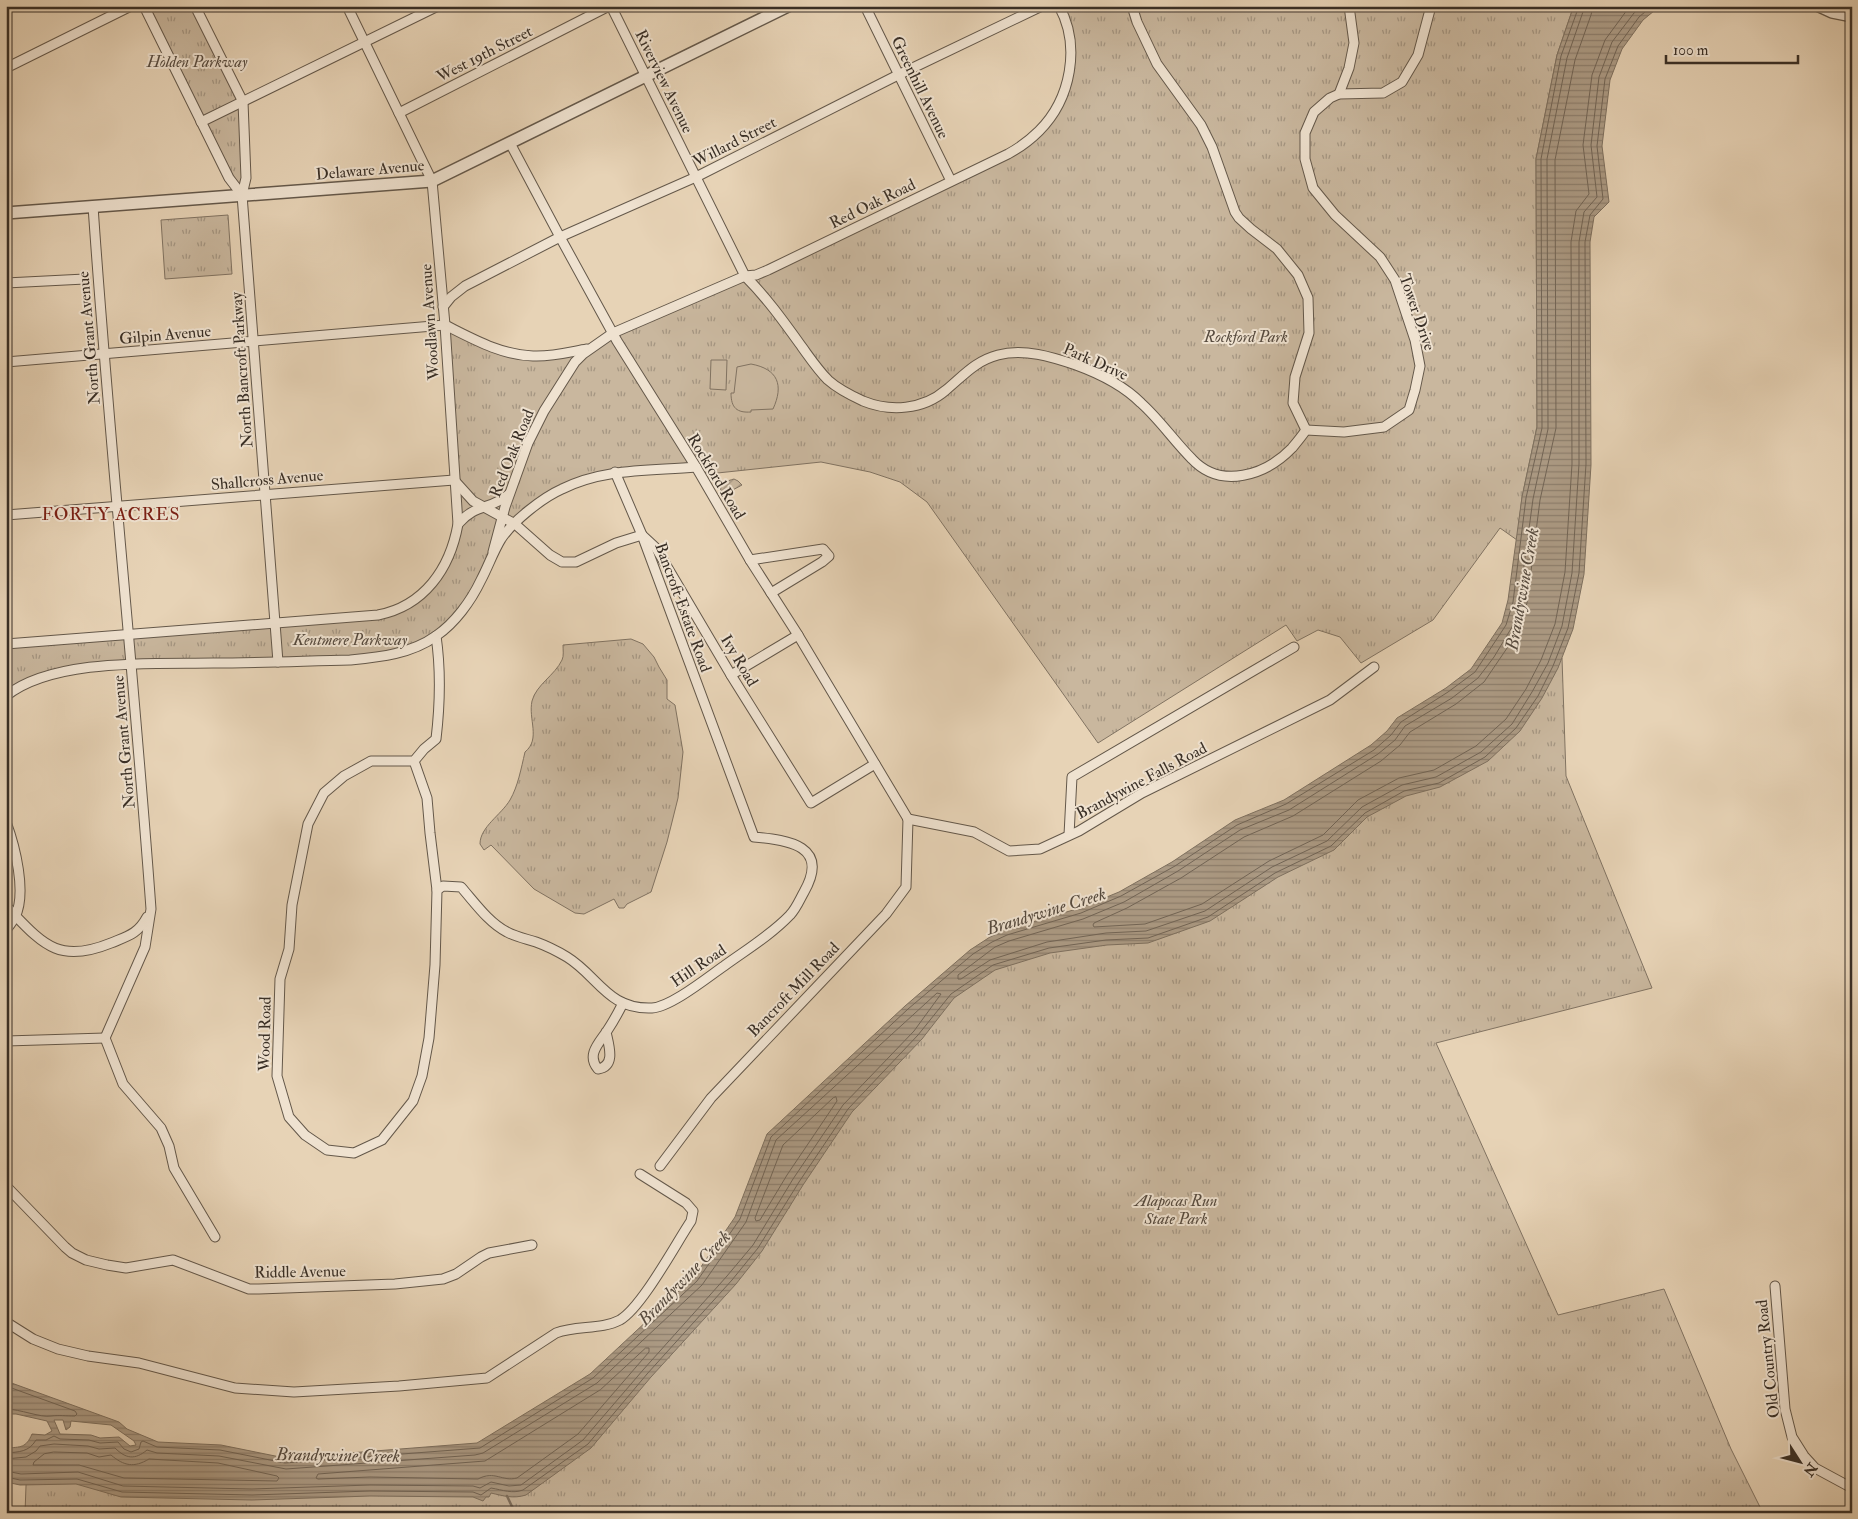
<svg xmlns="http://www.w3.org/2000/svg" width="1858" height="1519" viewBox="0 0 1858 1519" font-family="'IM FELL Double Pica',serif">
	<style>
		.grass { fill: url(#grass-tufts); stroke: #817362 }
		.garden { fill: url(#garden-furrows); stroke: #817362 }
		.pitch { fill: #c9b79e; stroke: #817362 }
		.water { fill: url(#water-rules); stroke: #7e705f; fill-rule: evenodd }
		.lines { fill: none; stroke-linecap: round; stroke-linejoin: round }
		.shore { stroke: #726556; stroke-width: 1 }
		.stream { stroke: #7e705f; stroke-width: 2.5 }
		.minor-casing { stroke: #64584a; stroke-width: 11 }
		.tertiary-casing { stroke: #64584a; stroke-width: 14 }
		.minor { stroke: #efe2d0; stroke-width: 9 }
		.tertiary { stroke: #efe2d0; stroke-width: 11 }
		.labels { text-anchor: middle; stroke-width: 4; stroke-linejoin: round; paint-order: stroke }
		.street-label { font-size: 16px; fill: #392f26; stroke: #efe2d0 }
		.park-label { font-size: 16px; font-style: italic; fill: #564a3e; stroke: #efe2d0 }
		.neighbourhood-label { font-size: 18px; letter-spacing: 1px; fill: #7a1f14; stroke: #efe2d0 }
		.water-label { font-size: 18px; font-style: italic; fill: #564a3e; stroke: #efe2d0 }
	</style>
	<defs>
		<pattern id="grass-tufts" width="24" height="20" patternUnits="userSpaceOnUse" patternTransform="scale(1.25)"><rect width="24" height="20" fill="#c9b79e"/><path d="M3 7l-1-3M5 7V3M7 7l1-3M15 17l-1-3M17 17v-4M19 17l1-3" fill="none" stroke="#a49581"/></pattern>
		<pattern id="garden-furrows" width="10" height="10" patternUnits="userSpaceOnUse" patternTransform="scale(1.25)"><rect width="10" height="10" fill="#c9b79e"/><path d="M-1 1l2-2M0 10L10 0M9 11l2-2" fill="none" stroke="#a49581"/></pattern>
		<pattern id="water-rules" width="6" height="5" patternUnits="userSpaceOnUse" patternTransform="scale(1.25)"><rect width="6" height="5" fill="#ac9b85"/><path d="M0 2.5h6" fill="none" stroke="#8d7f6d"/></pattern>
	</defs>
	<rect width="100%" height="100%" fill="#e7d3b6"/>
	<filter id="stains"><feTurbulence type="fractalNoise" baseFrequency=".004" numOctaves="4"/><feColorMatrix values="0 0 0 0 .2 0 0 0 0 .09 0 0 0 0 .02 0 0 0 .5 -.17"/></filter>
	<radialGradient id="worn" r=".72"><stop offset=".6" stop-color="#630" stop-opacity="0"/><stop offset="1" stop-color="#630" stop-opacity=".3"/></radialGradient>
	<g class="grass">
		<path d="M144,6H195L243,102L242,195Z"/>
		<path d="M1059,6H1575L1572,11L1557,55L1536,159L1537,427L1522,497L1517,540L1500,528L1433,620L1361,663L1340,637L1318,630L1297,641L1286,625L1098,743L927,502L900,482L870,472L821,462L708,474L695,467L576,483L515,524L503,517L481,580L436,636L392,655L95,667L19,687L6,685V644L378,615L431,587L456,534L445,325L519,354L590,348L1008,154L1054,112L1071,56Z"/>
		<path d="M228,215L232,274L165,279L161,220Z"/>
		<path d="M631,639L643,644L654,657L659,667L667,680V699L675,705L683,752L678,798L667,842L651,892L627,904L624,908H619L614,899L584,914L575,913L534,889L491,845L484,850L480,844C480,827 501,815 510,800C518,786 521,769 525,752C541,739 528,719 532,701C536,685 555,675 562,660C564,656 563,650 563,645Z"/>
		<path d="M1546,656L1562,658L1566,776L1652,988L1436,1043L1558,1315L1664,1289L1731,1449L1763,1513H25L27,1459L496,1477L598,1397L965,964L1117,910Z"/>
	</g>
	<path class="garden" d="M734,479L738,481L742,485L727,493L721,492C719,483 727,481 734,479Z"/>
	<g class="pitch">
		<path d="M711,360H727L726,390L710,389Z"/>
		<path d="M751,364C778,369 784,385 773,409L751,410V412C737,413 731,408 731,393H734L737,367Z"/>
	</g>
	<path class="water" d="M1575,6H1660L1643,20L1622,49L1610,80L1602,146L1609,202L1594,217L1590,242L1591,465L1584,574L1573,629L1558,668L1542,698L1520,731L1488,761L1440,787L1406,796L1367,817L1334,850L1278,877L1210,921L1148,943L1107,945L1050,953L995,970L954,998L922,1039L852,1112L803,1185L762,1251L736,1284L651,1377L591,1448L526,1495C513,1499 504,1496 491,1493L489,1497H486L483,1501L473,1497L370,1496L252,1500L121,1497L76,1484L20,1485L6,1482V1448C21,1447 26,1448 32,1434L45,1435L52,1431L47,1421L16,1414H6V1381L119,1422L127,1429L158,1442L221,1445L285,1458L477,1443L590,1374L694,1277L735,1217L767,1134L905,1006L970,950L990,937L1005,930L1080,908L1119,892L1172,862L1235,820L1284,800L1371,745L1387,731L1397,718L1446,688L1471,669L1502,623L1508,600L1522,497L1537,427L1536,159L1557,55L1572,11ZM54,1420H63L66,1430L70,1427L71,1421L111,1425L134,1441L136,1445L130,1446L119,1437L100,1438L91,1435L60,1434Z"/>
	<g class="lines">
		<g class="shore">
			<path d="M1585,6L1567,58L1547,159L1548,429L1533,499L1519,603L1512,627L1494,657L1478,678L1452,698L1405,726L1395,740L1378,754L1289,810L1240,830L1178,871L1124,902L1083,919L1009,941L995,947L958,975V979H961L990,960L1047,942L1106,933L1146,931L1205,911L1272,867L1327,841L1362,807L1402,785L1436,777L1481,752L1512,724L1532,692L1548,663L1562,626L1572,573L1579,464V242L1584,212L1597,197L1591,145L1599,77L1612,42L1634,13L1642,6"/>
			<path d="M1593,6L1591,15L1575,60L1555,160L1556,428L1540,500L1527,603L1518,632L1484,682L1456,704L1410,732L1400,745L1381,761L1293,816L1244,837L1181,878L1127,908L1094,923L1093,925L1094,927L1145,924L1202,904L1269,861L1323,835L1358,800L1399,778L1434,770L1476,746L1506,719L1526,689L1541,660L1555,624L1565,572L1572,464L1571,242L1576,211L1589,194L1583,145L1592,75L1605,40L1630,6"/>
			<path d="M836,1097L837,1101L787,1175L760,1220L756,1221L755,1218L783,1145L833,1098Z"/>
			<path d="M646,1348H649V1352L578,1434L517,1478C502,1482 495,1470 478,1479L370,1477L318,1479L316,1478L318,1474L485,1461L600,1390Z"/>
			<path d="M6,1386L75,1411L77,1414L75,1416C65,1416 60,1415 51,1416C41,1418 20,1409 6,1409"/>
			<path d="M54,1452L87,1453L99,1457L111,1455C124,1466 134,1468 149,1459L218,1463L277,1476L279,1478L277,1481L124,1478L79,1465H33L34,1462L44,1454Z"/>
			<path d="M6,1453C19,1452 29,1452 36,1440H46L54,1436L60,1439L89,1440L100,1443L118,1442L124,1449L131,1452L139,1449L141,1442L143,1441L157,1447L220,1450L285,1463L480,1448L593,1378L697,1281L740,1219L771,1137L908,1009L973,954L992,942L1007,935L1081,913L1121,896L1175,866L1237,825L1286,804L1374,750L1391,735L1401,722L1448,692L1475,672L1506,625L1513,602L1526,498L1542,428L1541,159L1561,56L1579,6"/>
			<path d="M6,1459L26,1457L36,1451L40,1446L54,1444L88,1446L99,1449L115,1448C126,1459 135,1460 147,1450L157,1453L219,1456L286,1469L475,1455L483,1453L597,1383L702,1285L746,1222L776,1140L937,993L941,994L914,1031L843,1105L793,1179L753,1245L727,1276L643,1370L583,1440L521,1485L509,1486L491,1482L480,1488L473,1486L370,1485L252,1489L123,1486L78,1472L21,1474L6,1471"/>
			<path d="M6,1477L20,1480L77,1479L122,1492L252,1495L370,1491L473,1492L481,1495L491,1488C503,1490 512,1494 523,1490L588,1444L647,1374L732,1280L758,1248L799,1182L848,1109L918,1035L951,994L993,965L1049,948L1106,940L1148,938L1208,917L1275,873L1331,846L1365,813L1404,791L1439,783L1485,757L1516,728L1538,696L1553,666L1568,628L1579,573L1586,464L1585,242L1590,215L1603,199L1597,146L1605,79L1618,46L1639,17L1652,6"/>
		</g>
		<path class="stream" d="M507,1496L515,1513"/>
		<defs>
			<g id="minor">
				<path d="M144,6L229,178L242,195"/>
				<path d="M195,6L243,102L246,178L242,195L278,662"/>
				<path d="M611,6L745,276C767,298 784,322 802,347C810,358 818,370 828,380C838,389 850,395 863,401C890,412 923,410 946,390C963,376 975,361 998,355C1024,348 1052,357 1076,365C1098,373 1124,386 1141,403C1160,420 1174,441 1192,459C1221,490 1266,475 1292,448C1297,442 1302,436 1306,430"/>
				<path d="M865,6L951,181"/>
				<path d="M1132,6L1137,22L1157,64L1201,125L1212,147L1235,212L1239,218L1251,229L1277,249L1298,275L1308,298L1309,333L1295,377L1293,403L1306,430"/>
				<path d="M6,68L131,6"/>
				<path d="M1339,94L1349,68L1354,43L1349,6"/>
				<path d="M399,113L609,6"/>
				<path d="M201,122L438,6"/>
				<path d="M510,143L560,237L617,341L696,467L750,560L798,635L908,819"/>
				<path d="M93,206C109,441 134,674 151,909L145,947L105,1038L123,1084L161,1128L169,1146L174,1168L215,1237"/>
				<path d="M6,283L85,279"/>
				<path d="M443,307L451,297L465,286L560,237L696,177L898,75L1042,6"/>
				<path d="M445,325C473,339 501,355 533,356C551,357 570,352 587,349"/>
				<path d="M6,362L445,325"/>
				<path d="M1306,430L1344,432L1384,427L1409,410L1415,390L1420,366L1415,340L1395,280L1380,257L1335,215L1313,188L1305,159V133L1314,112L1330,98L1339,94L1383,93L1402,82L1418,55L1431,6"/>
				<path d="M6,515L454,480L473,501L515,524L550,555L562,562H576L616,543L642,535L656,548L731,675L811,803L875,764"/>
				<path d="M458,524C476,503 491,510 509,494"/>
				<path d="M493,552L505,507L528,443L544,411L575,362L583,354L613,333L745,276L756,275L768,270L1008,154C1019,148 1030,140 1039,131C1071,99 1081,46 1059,6"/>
				<path d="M750,560L823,549L829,556L822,562L771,593"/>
				<path d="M6,644L378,615C424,606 450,569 458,524L445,325L432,181L347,6"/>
				<path d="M731,675L798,635"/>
				<path d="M6,696C53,658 155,664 213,663C258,663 304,661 350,660C380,657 411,654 436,636C455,623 471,601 481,580C488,567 493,552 501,539C513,521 542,498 562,489C604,468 650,471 696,467"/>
				<path d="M414,761L427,798L430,833L437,890L435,965L429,1038L422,1076L413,1101L382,1140L354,1153L327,1150L305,1135L289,1117L277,1076L280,979L289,949L292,905L308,824L324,793L344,776L371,761H414L424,749L436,739C440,705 441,670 436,636"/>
				<path d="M908,819L974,832L1009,851L1040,849L1079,831L1142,793L1330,700L1374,667"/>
				<path d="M6,822C15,846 27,893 15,917C13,921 9,926 6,930"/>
				<path d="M1069,835L1072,777L1294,647"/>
				<path d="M437,890L443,886L461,887C475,903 489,923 507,932C516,937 527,939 536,942C547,946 557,951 567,957C598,976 608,1010 652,1008C671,1007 708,977 724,966C746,950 771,935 790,915C796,909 800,899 804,892C830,846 789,840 754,837L642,535L615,472"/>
				<path d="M6,906C42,943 57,965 111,943C128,936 138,934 147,917"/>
				<path d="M606,1032C609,1046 616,1066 598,1069C586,1055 599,1043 607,1031C613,1022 618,1013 623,1003"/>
				<path d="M6,1041L105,1038"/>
				<path d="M660,1166L711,1098L886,914L906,887L908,819"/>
				<path d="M6,1186L65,1247L72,1253L86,1260L107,1265L126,1268L173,1260L249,1289H259L395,1284L443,1279L456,1274L481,1257L489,1253L532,1245"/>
				<path d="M1775,1286L1785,1409L1792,1437L1804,1456L1815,1468L1852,1488"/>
				<path d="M6,1322L33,1339L58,1349L88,1356L139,1363L235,1388L294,1392L399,1386L487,1378L556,1333C576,1325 601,1330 620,1320C642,1307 675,1245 691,1221L693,1211L686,1203L640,1174"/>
			</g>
			<g id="tertiary">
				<path d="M1819,6L1832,12L1852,16"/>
				<path d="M6,213L432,181L788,6"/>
			</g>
		</defs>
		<use href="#minor" class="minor-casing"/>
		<use href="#tertiary" class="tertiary-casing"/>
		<use href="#minor" class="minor"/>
		<use href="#tertiary" class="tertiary"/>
	</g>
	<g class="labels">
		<g class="street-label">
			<text transform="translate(484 53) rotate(-27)" y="6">West 19th Street</text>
			<text transform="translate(665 81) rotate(64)" y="6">Riverview Avenue</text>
			<text transform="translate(921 87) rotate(64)" y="6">Greenhill Avenue</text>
			<text transform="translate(734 141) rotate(-27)" y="6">Willard Street</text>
			<text transform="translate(370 169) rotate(-5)" y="6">Delaware Avenue</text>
			<text transform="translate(872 203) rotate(-26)" y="6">Red Oak Road</text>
			<text transform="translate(1418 312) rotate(71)" y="6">Tower Drive</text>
			<text transform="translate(429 322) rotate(-94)" y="6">Woodlawn Avenue</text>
			<text transform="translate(165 334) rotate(-5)" y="6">Gilpin Avenue</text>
			<text transform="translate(88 338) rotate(-95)" y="6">North Grant Avenue</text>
			<text transform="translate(1096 361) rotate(24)" y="6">Park Drive</text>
			<text transform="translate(241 370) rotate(-94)" y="6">North Bancroft Parkway</text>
			<text transform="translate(511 453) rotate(-68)" y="6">Red Oak Road</text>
			<text transform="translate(717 476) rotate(59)" y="6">Rockford Road</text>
			<text transform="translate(267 479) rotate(-5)" y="6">Shallcross Avenue</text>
			<text transform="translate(684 607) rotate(70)" y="6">Bancroft Estate Road</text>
			<text transform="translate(740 660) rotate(59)" y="6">Ivy Road</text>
			<text transform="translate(123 742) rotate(-95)" y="6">North Grant Avenue</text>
			<text transform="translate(1141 780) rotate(-28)" y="6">Brandywine Falls Road</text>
			<text transform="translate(698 965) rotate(-34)" y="6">Hill Road</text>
			<text transform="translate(793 989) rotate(-46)" y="6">Bancroft Mill Road</text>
			<text transform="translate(264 1034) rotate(-89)" y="6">Wood Road</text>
			<text transform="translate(300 1271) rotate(-1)" y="6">Riddle Avenue</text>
			<text transform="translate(1767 1359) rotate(-96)" y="6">Old Country Road</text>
		</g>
		<g class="park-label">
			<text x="197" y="67">Holden Parkway</text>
			<text x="1246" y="342">Rockford Park</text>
			<text x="350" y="645">Kentmere Parkway</text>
			<text x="1176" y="1206">Alapocas Run<tspan x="1176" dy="18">State Park</tspan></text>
		</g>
		<g class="neighbourhood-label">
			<text x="111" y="520">FORTY ACRES</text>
		</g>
		<g class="water-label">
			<text transform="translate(1522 589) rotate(-80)" y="6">Brandywine Creek</text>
			<text transform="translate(1046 911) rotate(-17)" y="6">Brandywine Creek</text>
			<text transform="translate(684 1278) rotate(-46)" y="6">Brandywine Creek</text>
			<text transform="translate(338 1455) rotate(1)" y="6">Brandywine Creek</text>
		</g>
	</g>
	<rect width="1858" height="1519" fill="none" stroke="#e7d3b6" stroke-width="25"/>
	<rect x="8" y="8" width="1843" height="1504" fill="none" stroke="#392f26" stroke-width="2.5"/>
	<rect x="12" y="12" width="1833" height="1494" fill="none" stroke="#392f26"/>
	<g transform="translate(1800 1462) rotate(126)" stroke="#efe2d0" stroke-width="4" paint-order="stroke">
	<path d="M0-4L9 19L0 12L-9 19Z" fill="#392f26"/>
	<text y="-8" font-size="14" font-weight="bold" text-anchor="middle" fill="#392f26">N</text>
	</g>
	<path d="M1666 55v8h132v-8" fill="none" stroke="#392f26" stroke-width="2.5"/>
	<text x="1673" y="55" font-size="15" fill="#392f26" stroke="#efe2d0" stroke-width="4" paint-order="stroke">100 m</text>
	<rect width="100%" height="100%" filter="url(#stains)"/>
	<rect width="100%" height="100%" fill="url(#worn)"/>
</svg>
